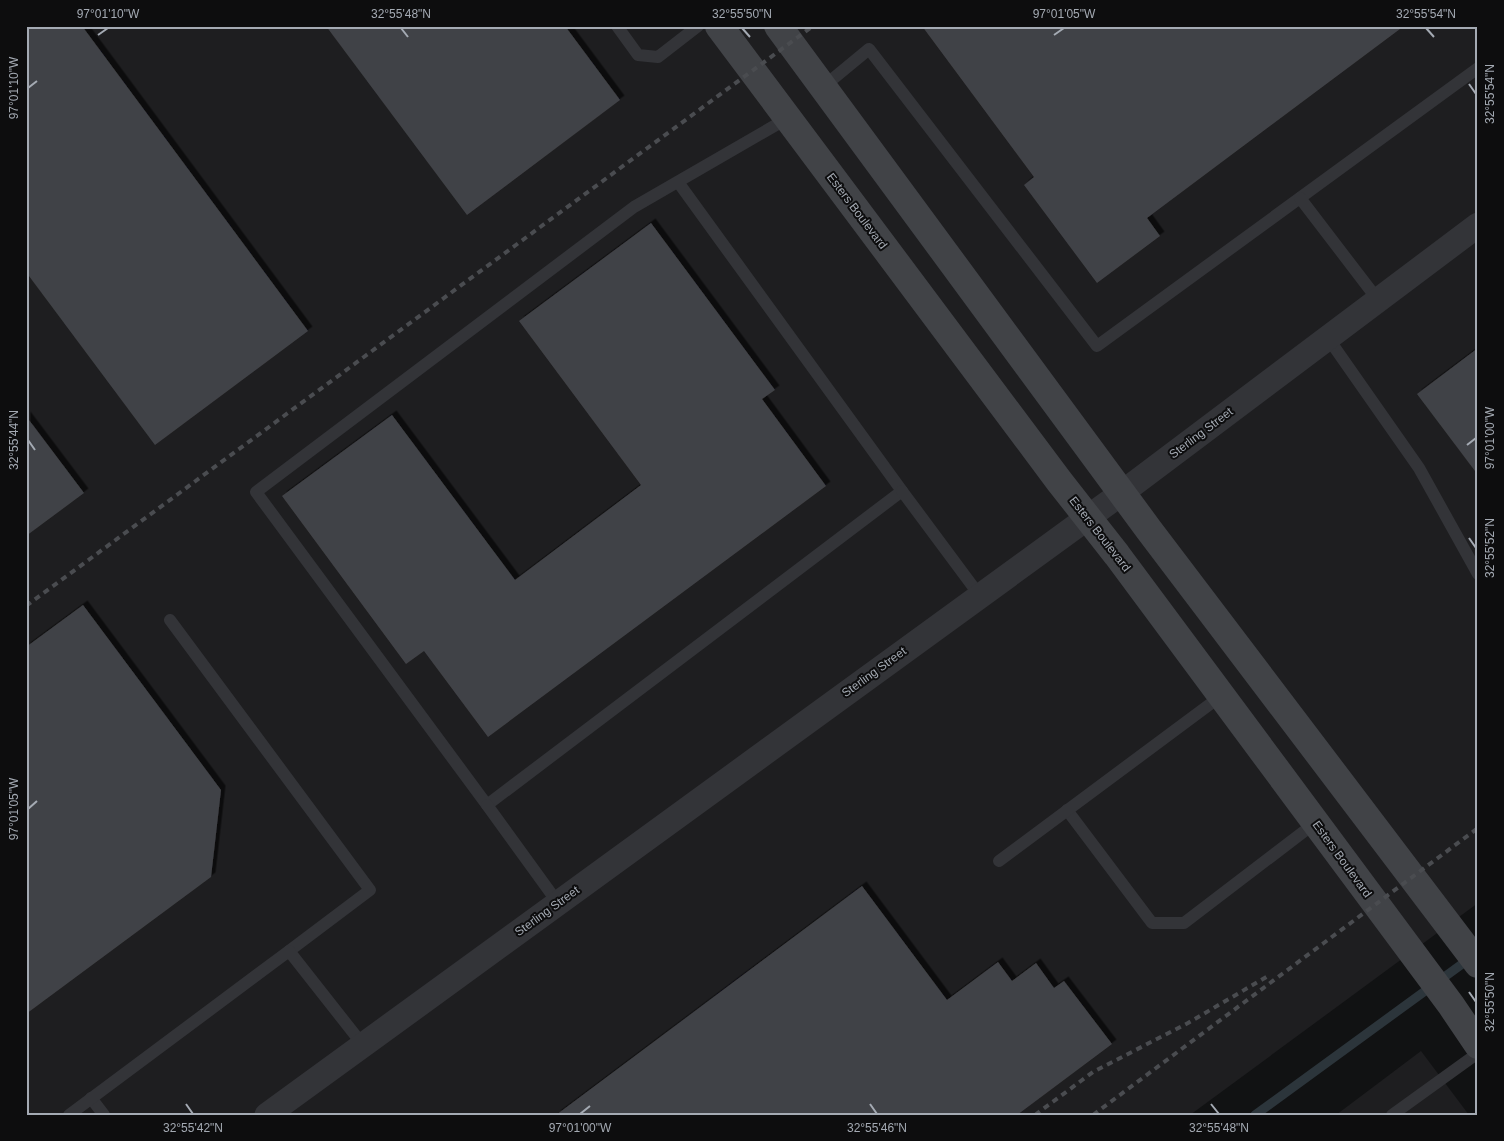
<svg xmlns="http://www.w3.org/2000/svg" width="1504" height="1141" viewBox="0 0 1504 1141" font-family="Helvetica,sans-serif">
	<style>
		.built { fill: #1e1e20 }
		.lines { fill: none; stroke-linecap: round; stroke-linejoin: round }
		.stream { stroke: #2c353b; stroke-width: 9 }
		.building { fill: #414246; filter: url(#shadow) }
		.lane { stroke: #333438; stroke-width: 12 }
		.street { stroke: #333438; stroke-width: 25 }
		.secondary { stroke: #414347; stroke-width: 28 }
		.rail { stroke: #4a4c50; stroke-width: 4; stroke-dasharray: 6 5; stroke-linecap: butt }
		.ticks { fill: none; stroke: #a4aab3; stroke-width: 2 }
		.labels { text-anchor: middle; stroke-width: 4; stroke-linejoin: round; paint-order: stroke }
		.street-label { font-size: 12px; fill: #a4aab3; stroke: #0d0d0e }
		.neatline { fill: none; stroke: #a4aab3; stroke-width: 2 }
		.ticks-label { font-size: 12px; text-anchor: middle; fill: #a4aab3 }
	</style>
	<defs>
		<filter id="shadow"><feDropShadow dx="4.5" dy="-4.5" stdDeviation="0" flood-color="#0009"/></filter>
	</defs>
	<rect width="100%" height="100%" fill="#111213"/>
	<g class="built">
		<path d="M26,26H1478V903L1190,1115H26Z"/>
		<path d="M1421,1051L1469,1115H1336Z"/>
	</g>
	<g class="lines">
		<path class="stream" d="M1255,1115L1469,959"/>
	</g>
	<g class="building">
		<path d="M26,26H82L308,331L155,445L26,272Z"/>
		<path d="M326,26H565L620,100L467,215Z"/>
		<path d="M922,26H1404L1147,218L1160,236L1097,283L1024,185L1034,177Z"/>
		<path d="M651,223L775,390L762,399L826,486L488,737L424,651L406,664L282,496L392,415L515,580L641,485L519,321Z"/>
		<path d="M1478,348V475L1417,394Z"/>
		<path d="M26,416L84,493L26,536Z"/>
		<path d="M83,605L221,790L211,877L26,1014V647Z"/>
		<path d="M862,886L947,1000L998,962L1012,981L1036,963L1054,988L1064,981L1112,1044L1017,1115H556Z"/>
	</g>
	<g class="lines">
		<g class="lane">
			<path d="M617,26L638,55L658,57L698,26"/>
			<path d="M823,87L869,49L1097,346L1478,68"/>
			<path d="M678,182L902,491L487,805L256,492L634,207L788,118"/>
			<path d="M1300,198L1378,300"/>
			<path d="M1328,338L1419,468L1478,574"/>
			<path d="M902,491L980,596"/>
			<path d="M170,620L370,890L289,951"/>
			<path d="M487,805L558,903"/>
			<path d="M1067,810L1152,923H1184L1315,823"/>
			<path d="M999,861L1221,696"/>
			<path d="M91,1098L104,1115"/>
			<path d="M69,1115L289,951L363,1045"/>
			<path d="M1392,1115L1478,1053"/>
		</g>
		<path class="street" d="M267,1115L1123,492L1478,225"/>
		<g class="secondary">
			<path d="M719,26L1059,481L1117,555L1451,1005L1478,1045"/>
			<path d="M778,26L1149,530L1478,964"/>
		</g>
		<g class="rail">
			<path d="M26,606L813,26"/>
			<path d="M1035,1115L1093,1072L1188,1023L1268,976"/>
			<path d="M1093,1115L1478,828"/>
		</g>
	</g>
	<path class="ticks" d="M401,28L408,37M742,28L750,37M1426,28L1434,37M98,35L108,28M1054,35L1064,28M1469,84L1476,94M28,88L37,81M28,440L35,450M1467,445L1476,438M1469,538L1476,548M28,809L37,801M1469,992L1476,1002M186,1104L193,1114M870,1104L877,1114M1211,1104L1219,1114M580,1114L590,1106"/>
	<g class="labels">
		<g class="street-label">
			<text transform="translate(857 211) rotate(53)" y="4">Esters Boulevard</text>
			<text transform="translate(1201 433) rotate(-37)" y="4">Sterling Street</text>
			<text transform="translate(1100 534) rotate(52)" y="4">Esters Boulevard</text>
			<text transform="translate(874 672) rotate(-36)" y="4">Sterling Street</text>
			<text transform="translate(1342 859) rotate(54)" y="4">Esters Boulevard</text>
			<text transform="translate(547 911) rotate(-36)" y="4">Sterling Street</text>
		</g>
	</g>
	<rect width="1504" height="1141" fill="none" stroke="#0d0d0e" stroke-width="55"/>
	<rect x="28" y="28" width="1448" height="1086" class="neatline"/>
	<g class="ticks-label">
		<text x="108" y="18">97°01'10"W</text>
		<text x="401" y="18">32°55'48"N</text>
		<text x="742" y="18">32°55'50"N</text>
		<text x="1064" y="18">97°01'05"W</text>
		<text x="1426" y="18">32°55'54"N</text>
		<text transform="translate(14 88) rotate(-90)" y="4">97°01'10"W</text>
		<text transform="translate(1490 94) rotate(-90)" y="4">32°55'54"N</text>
		<text transform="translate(1490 438) rotate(-90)" y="4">97°01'00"W</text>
		<text transform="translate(14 440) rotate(-90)" y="4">32°55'44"N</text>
		<text transform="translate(1490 548) rotate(-90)" y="4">32°55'52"N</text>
		<text transform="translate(14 809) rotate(-90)" y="4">97°01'05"W</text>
		<text transform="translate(1490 1002) rotate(-90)" y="4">32°55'50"N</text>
		<text x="193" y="1132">32°55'42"N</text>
		<text x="580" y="1132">97°01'00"W</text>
		<text x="877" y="1132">32°55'46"N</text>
		<text x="1219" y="1132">32°55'48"N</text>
	</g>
</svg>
